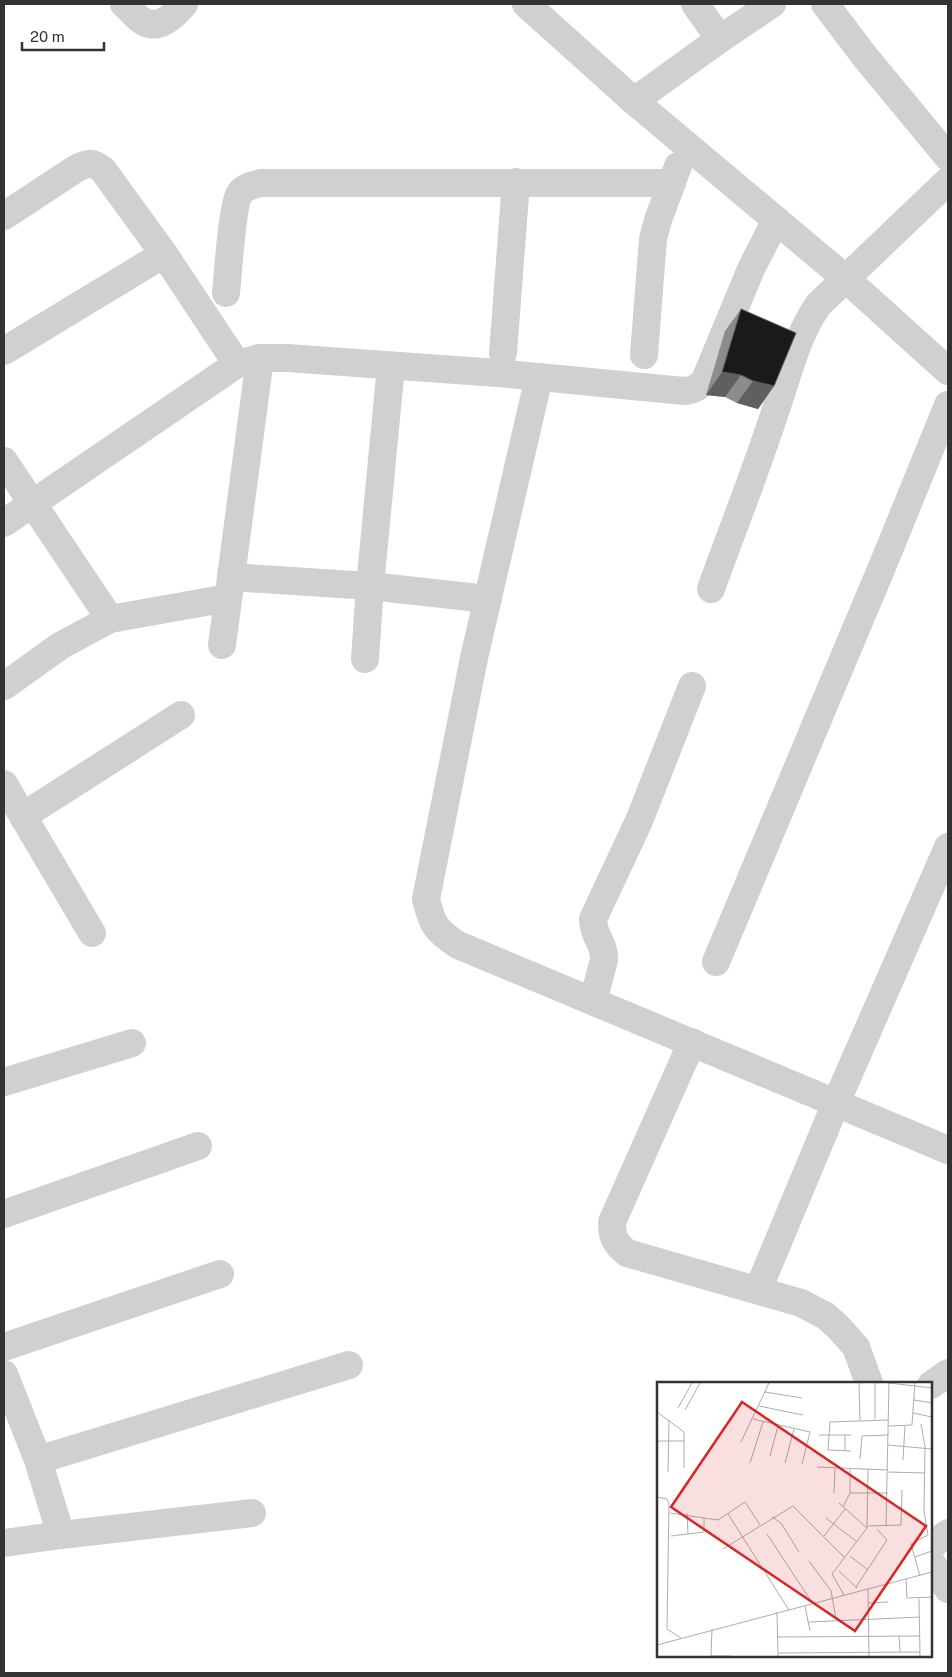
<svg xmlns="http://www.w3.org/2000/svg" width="952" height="1677" viewBox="0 0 952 1677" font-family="'Public Sans',sans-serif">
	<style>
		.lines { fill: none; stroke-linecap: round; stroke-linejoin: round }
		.street { stroke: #d0d0d0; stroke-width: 28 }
		.wall { fill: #8c8c8c }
		.shaded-wall { fill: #5f5f5f }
		.building { fill: #1a1a1a; stroke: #5f5f5f }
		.inset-road { fill: none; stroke: #adadad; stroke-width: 1 }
		.view { fill: #d62828; fill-opacity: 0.15; stroke: #d62828; stroke-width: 2.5 }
		.inset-edge { fill: none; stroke: #333; stroke-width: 2.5 }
	</style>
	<rect width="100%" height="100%" fill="#fff"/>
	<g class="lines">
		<g class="street">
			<path d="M124,4C130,9 135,16 141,20C158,32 174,16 184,4"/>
			<path d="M526,4L634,101L845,278L948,371"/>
			<path d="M695,4L720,39"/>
			<path d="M825,4L866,58L948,157"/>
			<path d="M634,101L720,39L772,4"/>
			<path d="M4,216L77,168C90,162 92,162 103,170L164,254L237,364"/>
			<path d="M226,293C228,275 232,204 240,193C245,186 254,185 261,183H672"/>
			<path d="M4,351L164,254"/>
			<path d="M503,353L516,182"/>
			<path d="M644,355L653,239L658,220L678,166"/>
			<path d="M539,377L474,658L426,899C432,924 435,930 458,945L948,1150"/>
			<path d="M4,461L110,619"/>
			<path d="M4,523L237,364L260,358H287L498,373L684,391C694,390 699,387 705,380L751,269L776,220"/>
			<path d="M231,577L370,586L488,599"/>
			<path d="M711,589C733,528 757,468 777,406C790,369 796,338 818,305L948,181"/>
			<path d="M222,645L260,358"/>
			<path d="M365,659L370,586L391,366"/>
			<path d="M4,686L60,646L110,619L228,598"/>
			<path d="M4,784L92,933"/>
			<path d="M23,816L181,715"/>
			<path d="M716,962L887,555L948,405"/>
			<path d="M593,1001L604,960C605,942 593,938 593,919L639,821L692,686"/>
			<path d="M692,1042L612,1222C612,1238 615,1243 627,1253L801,1303L826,1316L839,1328L856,1347L869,1383"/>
			<path d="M4,1082L132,1043"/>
			<path d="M4,1214L198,1146"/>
			<path d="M758,1290L836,1103L948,847"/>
			<path d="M4,1347L220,1274"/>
			<path d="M4,1374L38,1460L61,1535"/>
			<path d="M931,1385L948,1373"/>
			<path d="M38,1460L349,1365"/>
			<path d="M4,1543L61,1535L252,1513"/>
			<path d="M931,1546L948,1533"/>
			<path d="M931,1562L948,1589"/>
		</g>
	</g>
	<path class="wall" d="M741,309L774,386L758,409L737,403L725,397L706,395L725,331Z"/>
	<g class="shaded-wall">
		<path d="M722,372L741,375L725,397L706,395Z"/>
		<path d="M753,381L774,386L758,409L737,403Z"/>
	</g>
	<path class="building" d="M741,309L796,333L774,386L753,381L741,375L722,372Z"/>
	<g transform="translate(657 1382)">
		<rect width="275" height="275" fill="#fff"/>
		<path class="inset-road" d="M202,1L203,38M232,1L275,6M108,10L145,16M257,18L275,21M102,24L146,33M21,26L35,1M28,28L43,1M0,30L27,50V86M256,31L275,35M96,37L153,50L145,82M218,37V1M232,44L255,43L258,1M162,53H194M0,59H27M84,60L112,1M231,63L275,67M188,69V53M194,69L171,68L173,40L232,38M113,74L121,44M203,77L205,54L232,53M246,78L248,44M93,81L106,40M128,81L137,47M160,85L231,88M11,90L12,38M231,90L267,91M177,111L178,86M193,111H231M0,115L10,117L12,122L10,247L24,256M182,121L210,146M186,125L193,111V87M13,131L61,138L88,120L103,143M30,131L31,152M71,132L132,228M115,135L124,141L142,170M169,136L200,160M211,144L244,143L245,108M229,144L232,1M110,152L156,222M14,154L47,150V136M167,154L188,127M66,167L136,124L188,176M193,174L211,188M258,175L275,169M152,179L174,209L179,237M182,189L200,206M263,194L254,162L271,153L267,129L268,65L264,42M249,197L250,216L275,215M199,205L230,158L220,147M211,207L212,274M187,213L175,192L210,146L211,87M262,217L263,274M211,221L231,220M148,224L153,249M120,230L121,274M152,240L263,235M242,254L243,270M120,255L263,254M0,263L275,190M121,271L263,270M54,274L55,247M54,274H74"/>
		<path class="view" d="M85,20L269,144L198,249L14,125Z"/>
		<rect width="275" height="275" class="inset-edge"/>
	</g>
	<rect width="952" height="1677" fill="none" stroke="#333333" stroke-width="10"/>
	<path d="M22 42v8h82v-8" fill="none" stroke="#333333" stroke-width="2.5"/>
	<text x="30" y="42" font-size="15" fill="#333333" stroke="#ffffff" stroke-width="4" paint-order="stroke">20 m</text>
</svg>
